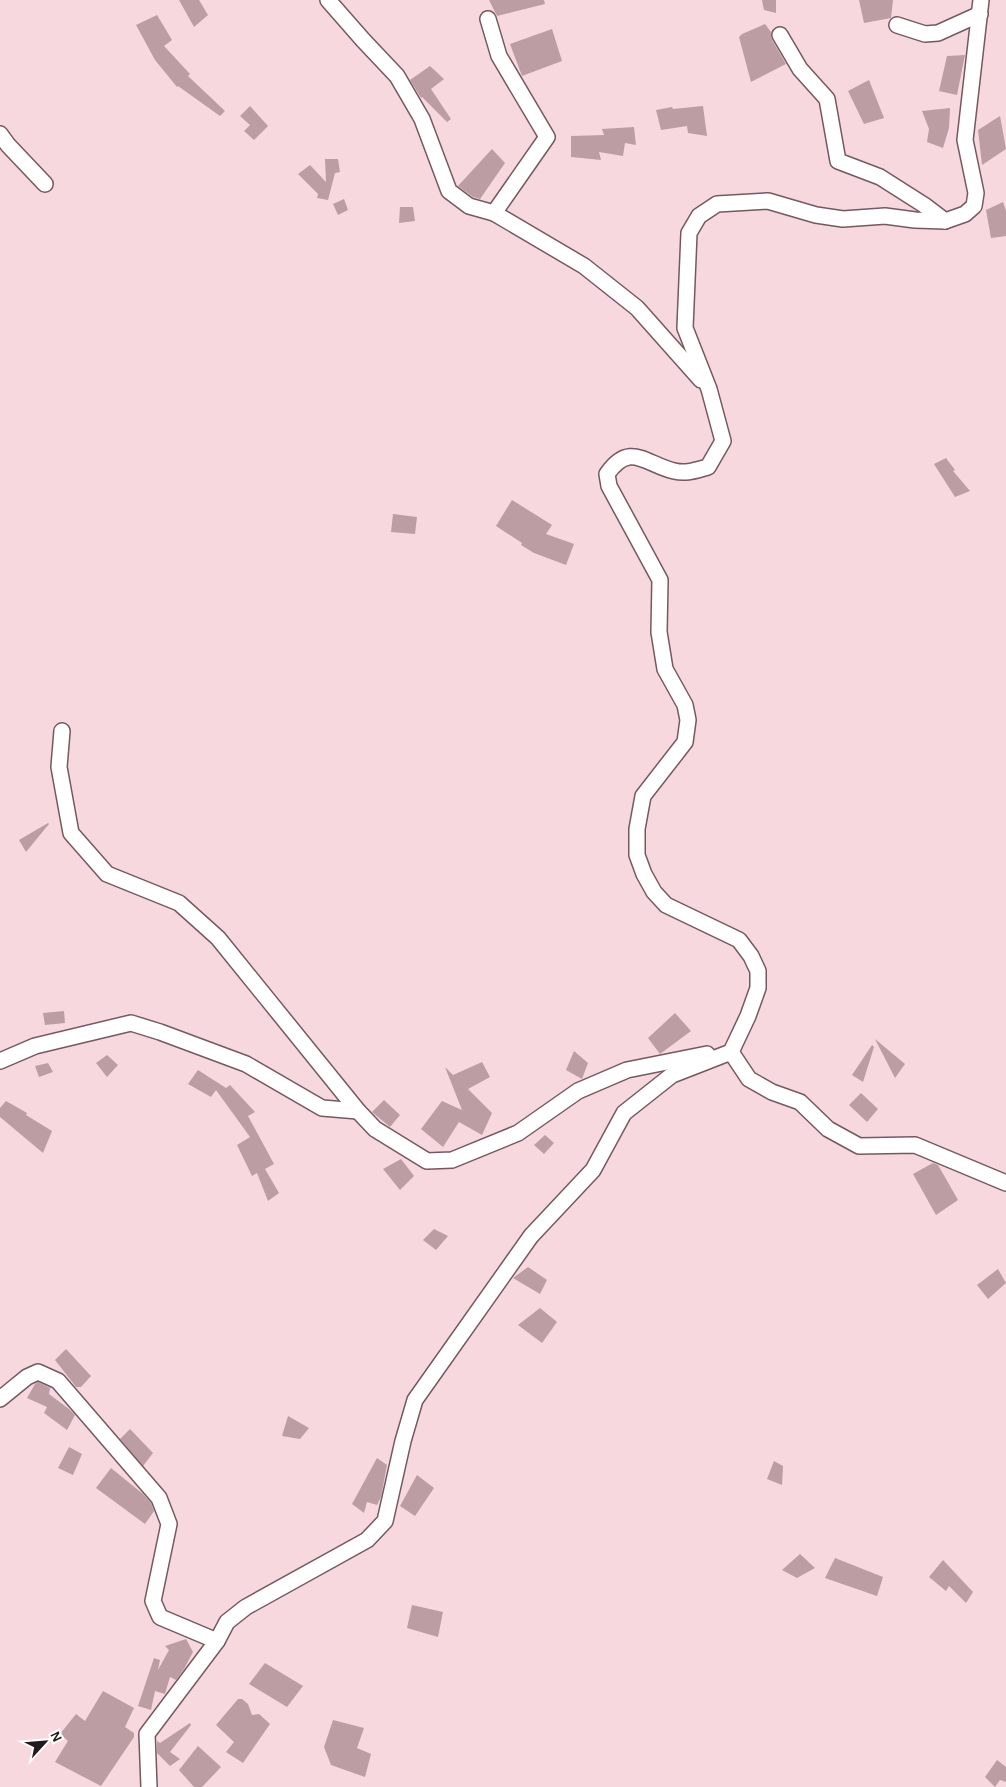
<svg xmlns="http://www.w3.org/2000/svg" width="1006" height="1787" viewBox="0 0 1006 1787" font-family="'Alegreya Sans',sans-serif">
	<style>
		.building { fill: #bb9da3 }
		.lines { fill: none; stroke-linecap: round; stroke-linejoin: round }
		.minor-casing { stroke: #75595f; stroke-width: 18 }
		.minor { stroke: #fff; stroke-width: 15 }
	</style>
	<rect width="100%" height="100%" fill="#f8d8df"/>
	<g class="building">
		<path d="M179,0H199L208,15L194,27Z"/>
		<path d="M489,0H544L545,4L497,16Z"/>
		<path d="M762,0H776V13L764,10Z"/>
		<path d="M859,0H893L891,18L864,23Z"/>
		<path d="M157,15L172,40L164,46L190,74L188,76L225,111L220,116L178,86L177,87L155,60L136,25Z"/>
		<path d="M765,24L771,32L772,40L786,64L751,82L739,37L742,34Z"/>
		<path d="M552,29L562,61L522,76L510,44Z"/>
		<path d="M965,55L957,95L939,91L947,56Z"/>
		<path d="M430,66L444,79L431,89L451,119L447,122L422,97L421,98L410,80Z"/>
		<path d="M869,80L884,118L864,124L848,91Z"/>
		<path d="M250,106L268,126L254,140L244,131L250,125L240,116Z"/>
		<path d="M703,106L707,136L688,133L687,126L661,130L656,110L672,107L673,109Z"/>
		<path d="M950,108L949,128L943,148L927,142L929,129L922,111Z"/>
		<path d="M1000,116L1006,149L982,165L978,130Z"/>
		<path d="M634,127L636,145L625,143L623,156L599,152L601,160L571,157V136L604,135L602,129Z"/>
		<path d="M492,149L505,163L480,199L473,197L458,186Z"/>
		<path d="M325,159H338L340,172L335,173L328,200L317,198L318,194L298,174L310,165L326,182Z"/>
		<path d="M344,199L348,210L338,215L333,204Z"/>
		<path d="M1003,202L1006,211V236L991,238L986,210Z"/>
		<path d="M400,207H413L415,221L399,223Z"/>
		<path d="M946,458L955,470L953,471L970,491L955,497L934,464Z"/>
		<path d="M512,500L552,525L546,534L574,544L566,565L534,553L521,545L522,543L496,526Z"/>
		<path d="M393,514L417,517L415,534L391,532Z"/>
		<path d="M48,823L49,824L26,852L19,840Z"/>
		<path d="M64,1011L65,1023L45,1025L43,1013Z"/>
		<path d="M675,1013L691,1031L660,1054L648,1038Z"/>
		<path d="M875,1039L905,1064L895,1078Z"/>
		<path d="M872,1045L874,1047L863,1082L852,1075Z"/>
		<path d="M574,1051L588,1063L582,1079L566,1070Z"/>
		<path d="M107,1055L118,1065L107,1077L96,1063Z"/>
		<path d="M482,1062L490,1077L468,1089L492,1113L482,1135L459,1122L443,1147L421,1129L442,1101L462,1110L445,1067L453,1075Z"/>
		<path d="M48,1063L53,1072L39,1077L35,1066Z"/>
		<path d="M198,1070L226,1088L230,1085L255,1112L248,1116L274,1164L265,1169L279,1193L268,1201L257,1173L252,1176L237,1145L250,1137L216,1090L211,1097L188,1084Z"/>
		<path d="M861,1093L878,1109L867,1122L849,1105Z"/>
		<path d="M384,1100L400,1115L390,1127L372,1112Z"/>
		<path d="M6,1101L27,1113L26,1115L52,1131L43,1153L0,1117V1108Z"/>
		<path d="M545,1135L554,1143L544,1154L534,1145Z"/>
		<path d="M401,1159L414,1176L400,1190L383,1169Z"/>
		<path d="M933,1163L938,1165L958,1200L936,1215L913,1174Z"/>
		<path d="M434,1229L448,1236L436,1250L423,1240Z"/>
		<path d="M528,1267L547,1280L540,1294L513,1278Z"/>
		<path d="M998,1269L1006,1283L988,1299L977,1285Z"/>
		<path d="M540,1308L557,1322L542,1343L518,1325Z"/>
		<path d="M66,1349L91,1376L81,1387H76L55,1360Z"/>
		<path d="M38,1382L50,1388L49,1394L69,1409L75,1415L67,1430L44,1413L47,1407L27,1398L35,1384Z"/>
		<path d="M288,1416L309,1428L300,1439L282,1436Z"/>
		<path d="M130,1429L153,1453L143,1466L120,1439Z"/>
		<path d="M69,1447L82,1454L73,1475L58,1468Z"/>
		<path d="M377,1458L387,1465L381,1497L377,1505L367,1502L364,1513L352,1504Z"/>
		<path d="M774,1461L783,1466L782,1485L767,1479Z"/>
		<path d="M111,1468L143,1494L151,1503L154,1511L145,1524L96,1488Z"/>
		<path d="M417,1475L434,1488L415,1516L400,1506Z"/>
		<path d="M800,1554L815,1568L797,1578L782,1570Z"/>
		<path d="M835,1558L883,1577L877,1596L825,1578Z"/>
		<path d="M943,1560L973,1592L966,1603L949,1586L946,1591L929,1577Z"/>
		<path d="M412,1605L443,1612L438,1637L407,1628Z"/>
		<path d="M186,1639L193,1652L184,1669L176,1680L170,1677L165,1694L155,1691L151,1710L138,1706L154,1658L160,1660L158,1670L169,1650L165,1646Z"/>
		<path d="M265,1663L303,1686L287,1707L249,1684Z"/>
		<path d="M103,1691L134,1708L125,1727L134,1733V1737L101,1786L55,1762L68,1741L60,1734L76,1714L85,1721Z"/>
		<path d="M238,1699H242L248,1704L252,1715L259,1714L270,1724L243,1763L226,1752L234,1742L216,1725Z"/>
		<path d="M333,1720L364,1728L357,1748L371,1754L365,1777L331,1765L324,1747Z"/>
		<path d="M190,1723L191,1725L170,1752L180,1759L170,1766L157,1753V1741L160,1743Z"/>
		<path d="M198,1746L221,1767L202,1787H194L179,1770Z"/>
		<path d="M997,1760L1006,1767V1782L1000,1780L995,1787L985,1777Z"/>
	</g>
	<g class="lines">
		<defs>
			<g id="minor">
				<path d="M328,0L363,40L397,76L422,119L449,191L469,206L494,213L584,266L637,308L701,380"/>
				<path d="M488,19L499,56L547,137L494,213"/>
				<path d="M897,25L925,34L938,33L980,14"/>
				<path d="M780,35L800,69L827,99L838,161L880,177L924,205L945,221"/>
				<path d="M0,134L8,145L45,184"/>
				<path d="M62,731L59,767L71,833L107,874L179,903L218,938L358,1111L375,1129L427,1161L452,1160L518,1133L578,1091L627,1070L707,1054"/>
				<path d="M731,1052L749,1079L772,1092L800,1102L828,1129L859,1146L915,1145L1006,1183"/>
				<path d="M0,1061L35,1046L131,1023L160,1032L246,1064L322,1108L358,1111"/>
				<path d="M0,1399L27,1377L38,1372L58,1381L159,1498L169,1524L153,1601L160,1617L217,1641"/>
				<path d="M149,1787L147,1734L217,1641L227,1622L246,1607L367,1540L385,1521L403,1441L415,1400L531,1236L593,1170L624,1113L672,1075L731,1052L748,1016L758,988V971L751,956L739,940L666,905L654,892L644,874L637,855V829L643,796L685,742L688,720L685,705L665,669L659,632L660,580L609,486L607,474C630,441 645,464 674,471C687,474 696,470 708,467L723,441L709,389L685,328L689,233L699,216L717,204L768,201L816,215L843,219L885,216L915,220L945,221L965,214L974,206L976,193L965,140L981,0"/>
			</g>
		</defs>
		<use href="#minor" class="minor-casing"/>
		<use href="#minor" class="minor"/>
	</g>
	<g transform="translate(45 1742) rotate(64)" stroke="#ffffff" stroke-width="4" paint-order="stroke">
	<path d="M0-4L9 19L0 12L-9 19Z" fill="#23181b"/>
	<text y="-8" font-size="14" font-weight="bold" text-anchor="middle" fill="#23181b">N</text>
	</g>
</svg>
